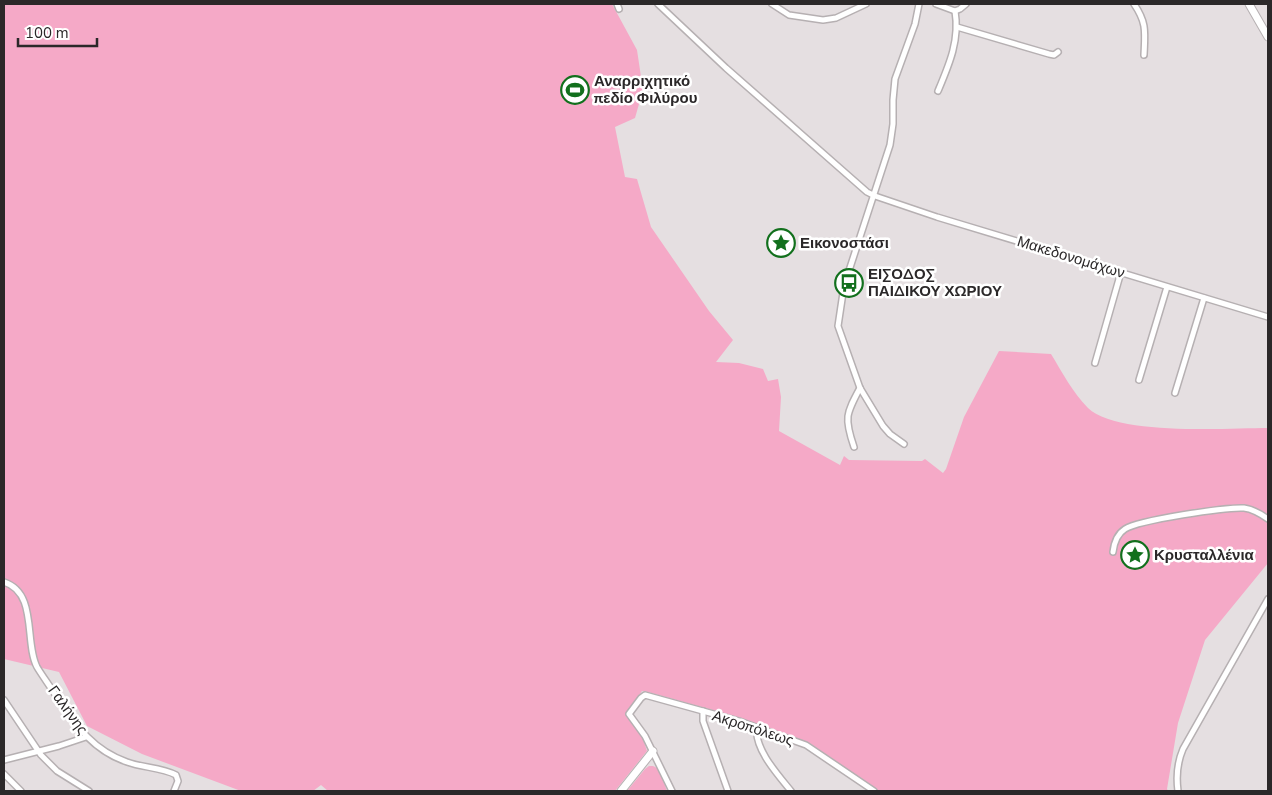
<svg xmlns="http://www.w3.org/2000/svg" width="1272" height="795" viewBox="0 0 1272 795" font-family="'Nunito Sans',sans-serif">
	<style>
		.green { fill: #f5a9c7 }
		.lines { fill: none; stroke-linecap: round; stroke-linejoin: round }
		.street-casing { stroke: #b6b0b2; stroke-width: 8 }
		.secondary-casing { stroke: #b6b0b2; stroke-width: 9 }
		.street { stroke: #fff; stroke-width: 5 }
		.secondary { stroke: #fff; stroke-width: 7 }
		.labels { text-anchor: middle; stroke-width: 5; stroke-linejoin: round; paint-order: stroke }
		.poi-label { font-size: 15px; font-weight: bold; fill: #2b2829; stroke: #fff; text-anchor: start }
		.street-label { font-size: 15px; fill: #2b2829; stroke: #fff }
	</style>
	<rect width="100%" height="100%" fill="#e5dfe1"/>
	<g class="green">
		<path d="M4,4H612L637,50L643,90L635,118L615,127L625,177L637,179L651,227L709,311L733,340L716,362L739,363L763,369L768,381L778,379L781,397L779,431L840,465L844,456L849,460L922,461L925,459L943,473L946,469L964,417L999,351L1051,354C1062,372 1073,393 1088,408C1117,436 1227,428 1268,428V563L1205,640L1178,723L1167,789L1168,791H878L811,744L758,726L741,718L648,692L642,691L627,713L642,736L647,751L615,791H328L321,785L313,791H241L142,754L87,726L59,672L4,659Z"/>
		<path d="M649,766H653L659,769L667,791H627L645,769Z"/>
	</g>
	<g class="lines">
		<defs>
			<g id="street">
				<path d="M617,4L619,9"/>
				<path d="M658,4L726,68L867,192L875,196L937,217L1268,317"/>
				<path d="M772,4L789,15L823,20L836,18L866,4"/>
				<path d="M936,4L955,11L960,9L966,4"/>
				<path d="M1134,4C1147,23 1145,32 1144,55"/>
				<path d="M957,27L1049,54L1054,55L1058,52"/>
				<path d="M938,91C949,65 960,40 955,11"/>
				<path d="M1095,363L1121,272"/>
				<path d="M1139,380L1167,287"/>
				<path d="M1175,393L1204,298"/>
				<path d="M904,444L890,434L883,426L860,388L838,326L844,286L890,145L893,124V100L895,79L915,24L919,4"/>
				<path d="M854,447C844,418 846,414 860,388"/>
				<path d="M1113,552C1114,544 1117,534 1125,529C1139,520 1226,507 1244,508C1252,509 1261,514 1268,519"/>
				<path d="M4,582C38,593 24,642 37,667C43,677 50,686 56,696C76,725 92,750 127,762C143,768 161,767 176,775L178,781L174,791"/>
				<path d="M4,700L41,755L57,771L89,791"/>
				<path d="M703,711V721L728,791"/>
				<path d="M757,728C754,749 779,776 791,791"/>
				<path d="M4,760L59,746L86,737"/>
				<path d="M4,774L21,791"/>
				<path d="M672,791L645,736L629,714L641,698L645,695L739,721L806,745L874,791"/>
				<path d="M1178,791C1176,776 1177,763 1183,749L1268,599"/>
			</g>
			<g id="secondary">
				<path d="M1249,4L1268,37"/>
				<path d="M621,791L653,751"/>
			</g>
		</defs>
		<use href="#street" class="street-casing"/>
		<use href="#secondary" class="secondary-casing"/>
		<use href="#street" class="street"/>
		<use href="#secondary" class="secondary"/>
	</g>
	<defs>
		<symbol id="stadium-ring" viewBox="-11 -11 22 22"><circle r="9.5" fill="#fff" stroke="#12701d" stroke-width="1.5"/><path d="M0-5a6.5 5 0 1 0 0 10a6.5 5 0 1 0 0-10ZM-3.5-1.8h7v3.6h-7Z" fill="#12701d"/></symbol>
		<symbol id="sight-ring" viewBox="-11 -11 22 22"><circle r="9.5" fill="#fff" stroke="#12701d" stroke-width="1.5"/><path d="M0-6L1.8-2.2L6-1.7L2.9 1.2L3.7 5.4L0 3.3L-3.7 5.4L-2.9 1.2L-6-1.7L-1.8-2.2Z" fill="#12701d"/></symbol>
		<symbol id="bus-ring" viewBox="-11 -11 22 22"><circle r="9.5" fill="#fff" stroke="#12701d" stroke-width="1.5"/><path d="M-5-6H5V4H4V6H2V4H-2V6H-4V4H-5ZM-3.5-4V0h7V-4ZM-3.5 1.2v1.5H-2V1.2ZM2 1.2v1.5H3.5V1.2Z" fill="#12701d"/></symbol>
	</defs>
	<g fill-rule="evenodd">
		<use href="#stadium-ring" x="559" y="74" width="32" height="32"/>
		<use href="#sight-ring" x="765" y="227" width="32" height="32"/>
		<use href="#bus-ring" x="833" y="267" width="32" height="32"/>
		<use href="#sight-ring" x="1119" y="539" width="32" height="32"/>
	</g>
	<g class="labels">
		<g class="poi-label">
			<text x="594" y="86">Αναρριχητικό<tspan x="594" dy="17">πεδίο Φιλύρου</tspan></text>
			<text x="800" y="248">Εικονοστάσι</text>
			<text x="868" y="279">ΕΙΣΟΔΟΣ<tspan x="868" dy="17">ΠΑΙΔΙΚΟΥ ΧΩΡΙΟΥ</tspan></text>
			<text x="1154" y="560">Κρυσταλλένια</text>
		</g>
		<g class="street-label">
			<text transform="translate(1071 257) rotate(17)" y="5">Μακεδονομάχων</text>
			<text transform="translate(68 710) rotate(54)" y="5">Γαλήνης</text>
			<text transform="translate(753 728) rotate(18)" y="5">Ακροπόλεως</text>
		</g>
	</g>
	<rect width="1272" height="795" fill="none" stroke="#2b2829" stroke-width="10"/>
	<path d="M18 38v8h79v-8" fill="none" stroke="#2b2829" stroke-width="2.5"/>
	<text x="25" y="38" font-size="15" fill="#2b2829" stroke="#ffffff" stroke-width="4" paint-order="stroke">100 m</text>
</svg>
